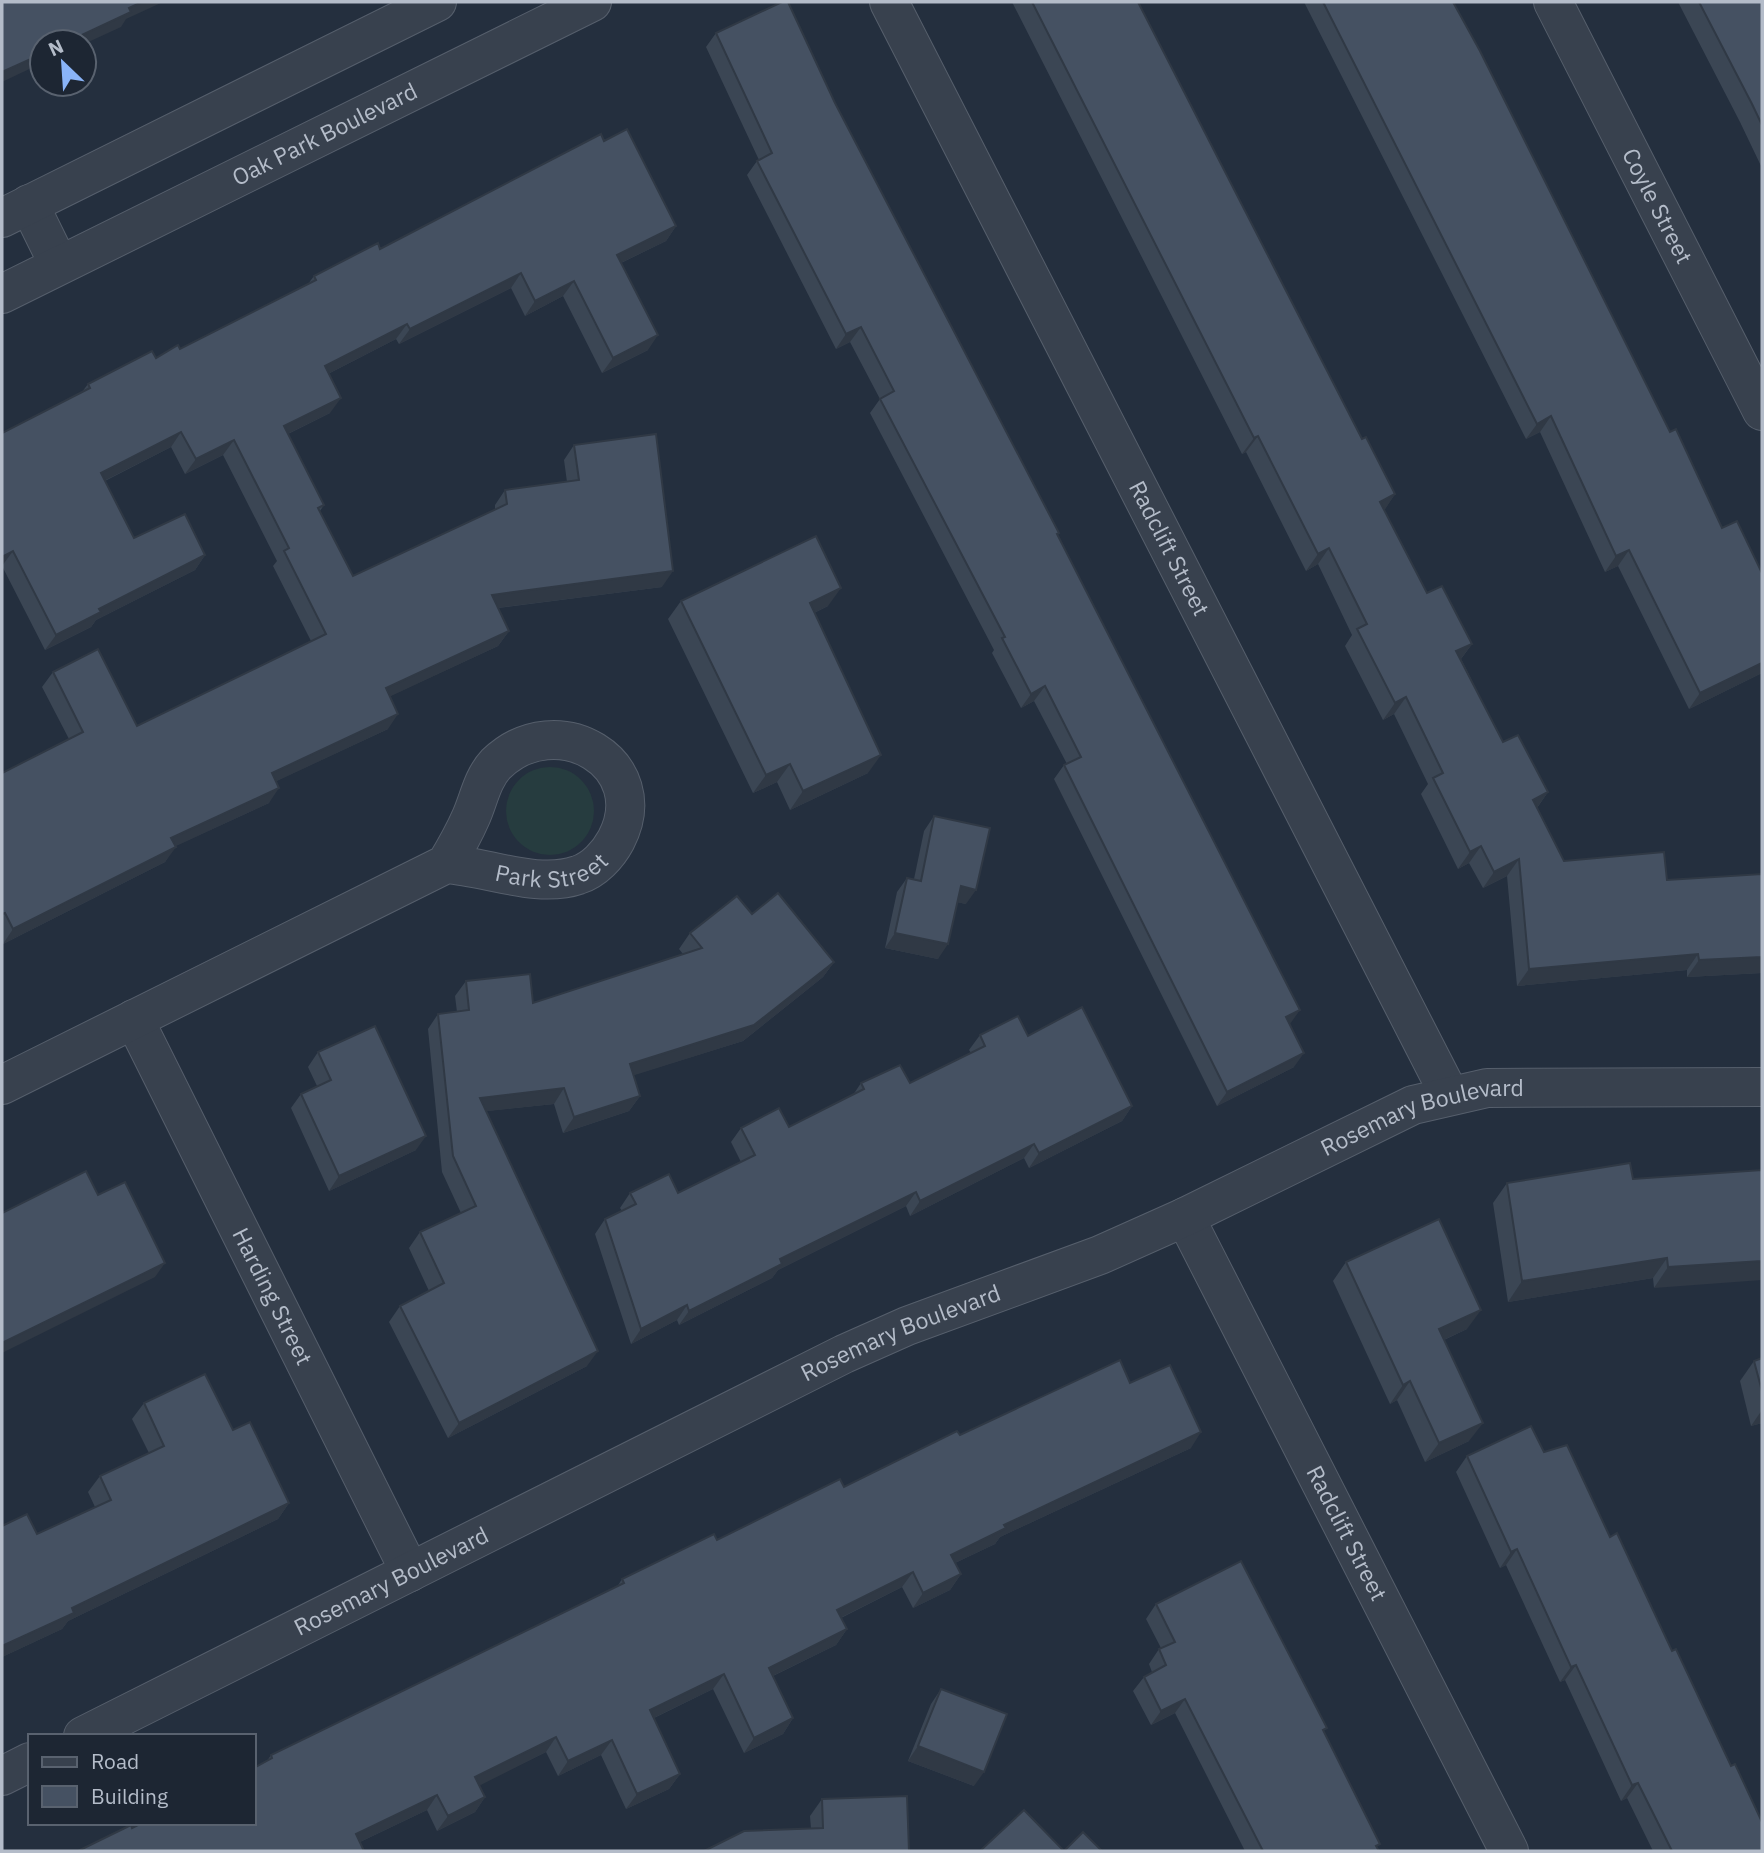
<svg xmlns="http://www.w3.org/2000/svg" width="1764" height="1853" viewBox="0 0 1764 1853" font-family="'IBM Plex Sans',sans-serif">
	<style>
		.green { fill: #263c3f }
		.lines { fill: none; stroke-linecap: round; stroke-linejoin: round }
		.minor-casing { stroke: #565f6c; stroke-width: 40 }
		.minor { stroke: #38414e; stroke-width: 38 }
		.wall { fill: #3b4654 }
		.shaded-wall { fill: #303945 }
		.building { fill: #455162; stroke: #303945; stroke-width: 2 }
		.labels { text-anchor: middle; stroke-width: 5; stroke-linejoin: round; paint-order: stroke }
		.street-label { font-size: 23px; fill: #b4bcc9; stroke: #1d2633 }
	</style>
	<rect width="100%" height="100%" fill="#242f3e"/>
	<circle class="green" cx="550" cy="811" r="44"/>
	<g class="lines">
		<defs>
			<g id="minor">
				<path id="s1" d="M889,2L1449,1094"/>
				<path id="s2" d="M1553,2L1762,411"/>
				<path d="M29,204L59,265"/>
				<path d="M2,218L437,2"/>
				<path id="s3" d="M2,294L592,2"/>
				<path id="s4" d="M134,1019L410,1572"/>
				<path id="s5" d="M2,1085L446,864C488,867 538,889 578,875C594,870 608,855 616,840C656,764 557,705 496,764C482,779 479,799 471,817C464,833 455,849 446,864"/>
				<path id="s6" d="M1185,1217L1509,1851"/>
				<path id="s7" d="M83,1736L844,1354L907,1326L1100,1255L1185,1217L1413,1105L1487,1088L1762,1087"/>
				<path d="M2,1776L30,1762"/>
			</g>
		</defs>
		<use href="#minor" class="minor-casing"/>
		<use href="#minor" class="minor"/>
	</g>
	<g class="wall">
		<path d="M1012,2H1138L1362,439L1395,494L1384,510L1427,593L1472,644L1461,659L1503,742L1548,792L1537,808L1564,861L1667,880L1762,874V973L1687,977V970L1517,986L1507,876L1483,888L1469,863L1458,869L1421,794L1428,784L1394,714L1383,720L1345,646L1352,635L1318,564L1306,571L1246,452L1242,454Z"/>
		<path d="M1304,2H1453L1762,673L1689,709L1618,566L1605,572L1540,432L1526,439Z"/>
		<path d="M1678,2H1762V168L1740,122Z"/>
		<path d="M716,33L835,103L1057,535L1290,1024L1294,1067L1217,1106L1054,779L1064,765L1067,764L1034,701L1021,708L992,653L994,650L870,413L880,399L850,342L836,349L747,175L757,161L759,160L706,47Z"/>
		<path d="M604,141L676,226L666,241L621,263L648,350L602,373L563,296L525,316L511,288L399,344L396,339L328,374L330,413L288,434L324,505L320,511L353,576L495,510V505L505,490L567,482L564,460L574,445L662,587L498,608L509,631L498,646L390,696L388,729L276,781L269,803L175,846L165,862L3,944L2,942V773L69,739L42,687L53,672L137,726L311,641L273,566L277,561L223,455L185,474L171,447L105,481L134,538L205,555L195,570L96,620L91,627L45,650L2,566V433L82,392L88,384L180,349L308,284L314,276L380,249Z"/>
		<path d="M681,601L828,606L814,613L868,773L790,810L777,782L753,793L668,619Z"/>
		<path d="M934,816L966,904L957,902L938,959L885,948L897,892L907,878L914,879L924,831Z"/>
		<path d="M752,914L834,962L823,977L743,1041L633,1075L640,1096L629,1111L563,1133L554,1104L486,1111L587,1366L448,1438L389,1322L400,1306L429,1291L409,1248L420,1232L461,1213L442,1172L428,1029L438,1014L457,1012L455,996L466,981L533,1003L683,954L679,949L690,933Z"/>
		<path d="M980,1035L1028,1036L1132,1106L1122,1121L1029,1168L1024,1158L910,1216L906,1206L778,1270L772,1278L679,1325L677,1320L631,1344L595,1234L605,1219L622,1211L620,1208L630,1193H678L741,1162L731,1142L741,1128L789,1127L853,1095L861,1083H910L971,1053L969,1050Z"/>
		<path d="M318,1052L416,1150L329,1191L291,1108L301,1094L317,1086L308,1067Z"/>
		<path d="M1762,1170L1654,1288L1653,1278L1508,1302L1493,1203L1507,1183L1633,1179Z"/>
		<path d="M1346,1262L1467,1329L1444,1340L1469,1441L1425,1462L1397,1400L1390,1404L1333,1281Z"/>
		<path d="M1762,1358V1423L1751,1426L1740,1381L1754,1361Z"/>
		<path d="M1130,1383L1191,1448L1000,1537L995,1544L955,1563L961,1574L950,1590L913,1608L902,1587L841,1618L847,1629L836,1645L773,1676L793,1718L783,1734L744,1753L713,1689L654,1718L680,1774L669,1789L626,1809L601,1755L558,1776L546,1752L479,1785L485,1797L475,1812L437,1831L427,1810L360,1842L132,1828L267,1761L271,1755L617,1587L622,1579L844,1487L960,1435Z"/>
		<path d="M144,1403L233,1430L289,1503L278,1519L68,1621L62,1629L2,1657V1526L37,1534L95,1507L88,1492L100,1476L149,1453L132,1419Z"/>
		<path d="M1544,1452L1610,1537L1672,1651L1731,1766L1762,1851H1653L1627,1798L1621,1801L1565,1680L1560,1682L1506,1565L1500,1568L1456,1472L1467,1456Z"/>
		<path d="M1156,1604L1324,1733L1379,1851H1245L1175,1713L1151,1725L1133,1691L1144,1677L1152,1672L1149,1664L1159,1649L1161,1648L1146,1619Z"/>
		<path d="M941,1689L974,1786L908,1761L931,1704Z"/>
		<path d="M822,1799L909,1851L811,1829L810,1816Z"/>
	</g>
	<g class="shaded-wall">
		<path d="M142,2H163L126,19L121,27L84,44V42H67Z"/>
		<path d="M42,54V63L2,82V72Z"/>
		<path d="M676,226L666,241L606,270L617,255Z"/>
		<path d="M521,273L511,288L399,344L410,329Z"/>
		<path d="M574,281L563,296L525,316L535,301Z"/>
		<path d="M407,324L396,339L314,381L325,366Z"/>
		<path d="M861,327L850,342L836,349L846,334Z"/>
		<path d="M658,335L648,350L602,373L613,358Z"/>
		<path d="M341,398L330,413L273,441L284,426Z"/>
		<path d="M1551,416L1540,432L1526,439L1537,424Z"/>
		<path d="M181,432L171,447L90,488L101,473Z"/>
		<path d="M1258,436L1246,452L1242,454L1254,438Z"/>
		<path d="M234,440L223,455L185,474L196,459Z"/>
		<path d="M1395,494L1384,511L1380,502Z"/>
		<path d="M1329,548L1318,564L1306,571L1318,554Z"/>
		<path d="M1629,550L1618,566L1605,572L1616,556Z"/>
		<path d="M13,551L2,566V557Z"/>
		<path d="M205,555L195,570L96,620L91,627L45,650L56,635L99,609Z"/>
		<path d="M673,571L662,587L481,610L492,595Z"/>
		<path d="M841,588L828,606L797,621L810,603Z"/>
		<path d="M509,631L498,646L376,703L386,688Z"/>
		<path d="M1472,644L1460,660L1456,651Z"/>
		<path d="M1762,663V673L1689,709L1700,693Z"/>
		<path d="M1045,686L1034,701L1021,708L1031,694Z"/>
		<path d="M1406,697L1394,714L1383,720L1395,703Z"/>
		<path d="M398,714L388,729L262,788L272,773Z"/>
		<path d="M881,755L868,773L790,810L803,791Z"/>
		<path d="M790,764L777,782L753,793L766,775Z"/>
		<path d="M279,788L269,803L161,853L171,838Z"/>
		<path d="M1548,792L1536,809L1533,800Z"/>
		<path d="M1481,846L1469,863L1458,869L1470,852Z"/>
		<path d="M176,847L165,862L3,944L13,929Z"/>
		<path d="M1519,859L1507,876L1483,888L1494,872Z"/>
		<path d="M961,886L976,890L966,904L951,901Z"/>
		<path d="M895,933L948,944L938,959L885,948Z"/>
		<path d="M1698,954L1687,970L1517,986L1529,969Z"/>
		<path d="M1762,957V973L1687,977L1699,960Z"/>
		<path d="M834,962L823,977L743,1041L619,1080L630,1064Z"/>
		<path d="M1300,1010L1290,1024L1286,1017Z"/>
		<path d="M1304,1053L1294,1067L1217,1106L1227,1092Z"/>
		<path d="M564,1088L554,1104L469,1113L480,1098Z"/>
		<path d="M640,1096L629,1111L563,1133L574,1117Z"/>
		<path d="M1132,1106L1122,1121L1029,1168L1039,1153Z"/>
		<path d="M426,1136L416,1150L329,1191L339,1176Z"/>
		<path d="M1034,1144L1024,1158L910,1216L920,1201Z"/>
		<path d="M916,1192L906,1206L778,1270L772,1278L679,1325L689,1311L780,1259Z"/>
		<path d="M1667,1258L1653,1278L1508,1302L1522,1281Z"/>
		<path d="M1762,1261V1280L1654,1288L1668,1267Z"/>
		<path d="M165,1263L155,1277L2,1353V1343Z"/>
		<path d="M687,1305L677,1320L631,1344L641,1329Z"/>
		<path d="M1481,1310L1467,1329L1426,1348L1439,1329Z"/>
		<path d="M598,1351L587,1366L448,1438L459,1423Z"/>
		<path d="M1410,1381L1397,1400L1390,1404L1403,1385Z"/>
		<path d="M1762,1410V1423L1751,1426Z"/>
		<path d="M1483,1423L1469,1441L1425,1462L1439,1443Z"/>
		<path d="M1201,1432L1191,1448L1000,1537L995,1544L940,1570L951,1555L1004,1525Z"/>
		<path d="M289,1503L278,1519L68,1621L62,1629L2,1657V1646L72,1608Z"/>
		<path d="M1517,1549L1506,1565L1500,1568L1511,1552Z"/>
		<path d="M913,1572L902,1587L826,1625L837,1610Z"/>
		<path d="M961,1574L950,1590L913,1608L923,1593Z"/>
		<path d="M847,1629L836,1645L758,1683L769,1668Z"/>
		<path d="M1576,1665L1565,1680L1560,1682L1571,1667Z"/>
		<path d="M724,1674L713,1689L639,1725L650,1710Z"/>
		<path d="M1185,1699L1175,1713L1151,1725L1161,1711Z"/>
		<path d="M793,1718L783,1734L744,1753L754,1738Z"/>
		<path d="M556,1737L546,1752L465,1793L475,1777Z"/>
		<path d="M612,1740L601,1755L558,1776L568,1761Z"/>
		<path d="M918,1746L984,1772L974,1786L908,1761Z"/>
		<path d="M680,1774L669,1789L626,1809L637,1794Z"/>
		<path d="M1638,1783L1627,1798L1621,1801L1632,1785Z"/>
		<path d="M437,1795L427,1810L345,1849L356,1834Z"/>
		<path d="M485,1797L475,1812L437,1831L448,1816Z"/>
	</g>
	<g class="building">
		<path d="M2,2H142L129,8L131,12L67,42H42V54L2,72Z"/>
		<path d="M782,2H788L835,103L1059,533L1057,534L1300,1010L1286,1017L1304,1053L1227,1092L1064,765L1081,757L1045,686L1031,694L1002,638L1005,637L880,399L894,391L861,327L846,334L757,161L772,153L716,33Z"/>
		<path d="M1032,2H1138L1362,439L1366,437L1395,494L1380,502L1427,593L1442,586L1472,644L1456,651L1503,742L1518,735L1548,792L1533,800L1564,861L1664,852L1667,880L1762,874V957L1699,960L1698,954L1529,969L1519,859L1494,872L1481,846L1470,852L1433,778L1443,773L1406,697L1395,703L1357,629L1367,624L1329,548L1318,554L1258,436L1254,438Z"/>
		<path d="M1323,2H1453L1480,51L1670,432L1676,429L1722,528L1737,521L1762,573V663L1700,693L1629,550L1616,556L1551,416L1537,424Z"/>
		<path d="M1699,2H1762V125L1752,104Z"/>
		<path d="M627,129L676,226L617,255L658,335L613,358L574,281L535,301L521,273L410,329L407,324L325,366L341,398L284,426L324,505L318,508L353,576L507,504L505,490L579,480L574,445L656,434L673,571L492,595L509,631L386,688L398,714L272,773L279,788L171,838L176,847L13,929L5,913L2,914V773L83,732L53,672L98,649L137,726L326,634L284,551L289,548L234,440L196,459L181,432L101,473L134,538L185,514L205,555L99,609L101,612L56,635L13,551L2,557V433L90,388L88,384L152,351L156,358L178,345L180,349L316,280L314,276L378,243L380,249L601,134L604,141Z"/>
		<path d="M816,536L841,588L810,603L881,755L803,791L790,764L766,775L681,601Z"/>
		<path d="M934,816L990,828L976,890L961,886L948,944L895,933L907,878L921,881Z"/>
		<path d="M778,893L834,962L754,1025L630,1064L640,1096L574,1117L564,1088L480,1098L598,1351L459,1423L400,1306L444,1283L420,1232L476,1206L453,1156L438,1014L469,1010L466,981L530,974L533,1003L702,948L690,933L737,896L752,914Z"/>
		<path d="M1082,1007L1132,1106L1039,1153L1034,1144L920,1201L916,1192L780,1259L782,1264L689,1311L687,1305L641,1329L605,1219L636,1204L630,1193L669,1174L678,1193L755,1155L741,1128L779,1108L789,1127L864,1089L861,1083L900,1065L910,1083L985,1046L980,1035L1018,1016L1028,1036Z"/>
		<path d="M375,1026L426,1136L339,1176L301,1094L331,1080L318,1052Z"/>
		<path d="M1630,1163L1633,1179L1762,1170V1261L1668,1267L1667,1258L1522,1281L1507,1183Z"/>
		<path d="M86,1171L98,1195L125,1182L165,1263L2,1343V1213Z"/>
		<path d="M1439,1219L1481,1310L1439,1329L1483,1423L1439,1443L1410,1381L1403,1385L1346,1262Z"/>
		<path d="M1762,1358V1391L1754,1361Z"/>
		<path d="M1120,1360L1130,1383L1170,1365L1201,1432L1004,1525L1006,1528L951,1555L961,1574L923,1593L913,1572L837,1610L847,1629L769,1668L793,1718L754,1738L724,1674L650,1710L680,1774L637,1794L612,1740L568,1761L556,1737L475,1777L485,1797L448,1816L437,1795L356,1834L364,1851H78L131,1825L132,1828L142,1823H254V1768L272,1758L271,1755L624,1583L622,1579L714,1534L717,1540L840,1479L844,1487L957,1431L960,1435Z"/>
		<path d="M205,1374L233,1430L250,1422L289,1503L72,1608L74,1613L2,1646V1526L27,1514L37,1534L111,1500L100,1476L164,1446L144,1403Z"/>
		<path d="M1531,1426L1544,1452L1567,1445L1610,1537L1617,1533L1672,1651L1676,1649L1731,1766L1735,1764L1762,1822V1851H1672L1638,1783L1632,1785L1576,1665L1571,1667L1517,1549L1511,1552L1467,1456Z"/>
		<path d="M1241,1561L1327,1728L1323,1730L1380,1844L1376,1846L1379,1851H1263L1185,1699L1161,1711L1144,1677L1166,1665L1159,1649L1175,1642L1156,1604Z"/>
		<path d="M941,1689L1007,1714L984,1772L918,1746Z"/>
		<path d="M907,1796L909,1851H704L744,1831L823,1828L822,1799Z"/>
		<path d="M1024,1810L1064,1851L1083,1832L1102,1851H980Z"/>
	</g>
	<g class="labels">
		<g class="street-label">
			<text dy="8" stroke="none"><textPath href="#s3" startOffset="360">Oak Park Boulevard</textPath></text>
			<text dy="8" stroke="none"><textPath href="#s2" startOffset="229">Coyle Street</textPath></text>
			<text dy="8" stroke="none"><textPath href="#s1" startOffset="614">Radclift Street</textPath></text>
			<text dy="8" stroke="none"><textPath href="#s5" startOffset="604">Park Street</textPath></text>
			<text dy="8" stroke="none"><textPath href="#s7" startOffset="1479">Rosemary Boulevard</textPath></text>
			<text dy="8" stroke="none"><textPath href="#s4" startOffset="310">Harding Street</textPath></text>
			<text dy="8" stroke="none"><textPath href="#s7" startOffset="912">Rosemary Boulevard</textPath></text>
			<text dy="8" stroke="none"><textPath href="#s6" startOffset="355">Radclift Street</textPath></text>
			<text dy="8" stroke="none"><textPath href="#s7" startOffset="345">Rosemary Boulevard</textPath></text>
		</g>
	</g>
	<rect width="1764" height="1853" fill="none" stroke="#b4bcc9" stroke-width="7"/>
	<rect x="28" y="1734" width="228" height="91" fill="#1d2633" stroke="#59626f" stroke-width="2"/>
	<rect x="42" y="1757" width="35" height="10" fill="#38414e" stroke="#59626f" stroke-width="2"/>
	<text x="91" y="1769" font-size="21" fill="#b4bcc9">Road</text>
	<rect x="42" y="1786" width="35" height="21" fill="#455162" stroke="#59626f" stroke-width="2"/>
	<text x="91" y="1804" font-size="21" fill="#b4bcc9">Building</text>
	<g transform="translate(63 63) rotate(335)"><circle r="33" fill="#1d2633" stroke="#59626f" stroke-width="2"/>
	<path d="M0-5L12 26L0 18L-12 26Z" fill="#8ab4f8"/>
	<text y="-10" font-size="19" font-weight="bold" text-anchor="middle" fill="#b4bcc9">N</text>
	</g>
</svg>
